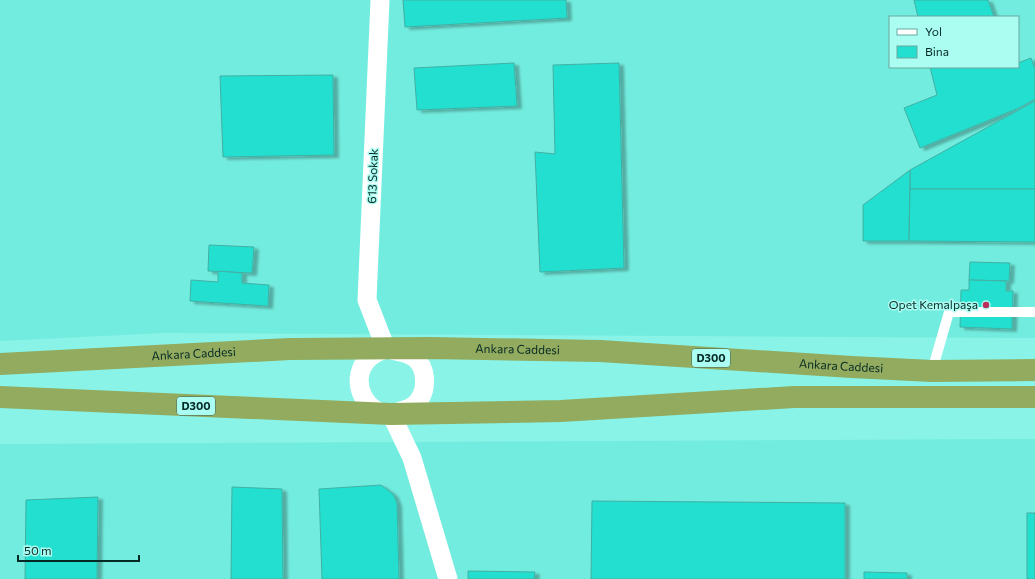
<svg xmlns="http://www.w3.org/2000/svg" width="1035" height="579" viewBox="0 0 1035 579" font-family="Commissioner,sans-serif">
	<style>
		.built { fill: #72ecde; fill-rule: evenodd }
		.building { fill: #22dfcf; stroke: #41b0a4; filter: url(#shadow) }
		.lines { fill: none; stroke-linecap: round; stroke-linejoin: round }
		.service { stroke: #fff; stroke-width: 10 }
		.minor { stroke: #fff; stroke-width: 19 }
		.trunk { stroke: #92ab5e; stroke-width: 22 }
		.poi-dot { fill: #bb2d5d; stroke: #abfdf2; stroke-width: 1.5 }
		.labels { text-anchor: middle; stroke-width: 3; stroke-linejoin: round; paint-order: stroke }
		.shield { fill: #abfdf2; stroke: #376962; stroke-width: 1 }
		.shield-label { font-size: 11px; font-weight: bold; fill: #052925 }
		.street-label { font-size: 12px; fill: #052925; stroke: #abfdf2 }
		.poi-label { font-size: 12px; fill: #052925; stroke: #abfdf2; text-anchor: end }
	</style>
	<defs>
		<filter id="shadow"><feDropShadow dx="4.5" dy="2.5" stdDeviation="1" flood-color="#0004"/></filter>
	</defs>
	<rect width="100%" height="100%" fill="#89f3e7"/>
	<g class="built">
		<path d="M0,0H1035V338L164,333L0,341ZM890,17H1018V67H890Z"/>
		<path d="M1035,439V579H0V444Z"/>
	</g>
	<g class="building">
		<path d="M403,0H566L567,18L405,27Z"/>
		<path d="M914,0H988L994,17H918Z"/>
		<path d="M1031,58L1035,69V99L1019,108L920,148L904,108L937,95L930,67H1018V63Z"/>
		<path d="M514,63L517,106L417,110L414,68Z"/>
		<path d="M619,63L624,268L540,272L535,152L555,154L553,65Z"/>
		<path d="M333,75L334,155L223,157L220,76Z"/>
		<path d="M1035,101V189H910V170Z"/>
		<path d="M910,170L909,241H863V205Z"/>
		<path d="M910,189H1035V242L909,241Z"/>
		<path d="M209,245L254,247L252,273L208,271Z"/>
		<path d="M970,262L1010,263L1009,281L969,280Z"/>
		<path d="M218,271L242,273V283L269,285L268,306L190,301L191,280L218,282Z"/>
		<path d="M969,280L1006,281V291H1013L1012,329L960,327L961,290H969Z"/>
		<path d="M381,485L393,494L397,503L399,579H322L319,489Z"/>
		<path d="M232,487L282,489L283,579H231Z"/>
		<path d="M98,497L97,579H25L26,500Z"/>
		<path d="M592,501L845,503V579H591Z"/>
		<rect x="1027" y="513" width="8" height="66"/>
		<path d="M468,571L535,572L534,579H468Z"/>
		<path d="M864,572L907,573V579H864Z"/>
	</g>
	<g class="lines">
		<path class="service" d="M932,371L949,312H1035"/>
		<g class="minor">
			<path d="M380,0L367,300L386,349"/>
			<path d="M386,349C395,351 407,352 415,358C427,368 427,389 419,400C414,407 409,409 401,411C398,412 393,414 390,414C362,413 348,376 370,357C375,353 380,351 386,349Z"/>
			<path d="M391,414L412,458L448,579"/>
		</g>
		<g class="trunk">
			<path id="s1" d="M0,364L290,349L430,348L600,351L852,367L932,371L1035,370"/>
			<path d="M0,397L391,414L561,411L794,397H1035"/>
		</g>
	</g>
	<circle class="poi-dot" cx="986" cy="305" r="4"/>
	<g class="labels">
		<g class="shield">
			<rect x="692" y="349" width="38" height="18" rx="3"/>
			<rect x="177" y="397" width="38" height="18" rx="3"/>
		</g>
		<g class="shield-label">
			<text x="711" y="362">D300</text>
			<text x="196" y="410">D300</text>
		</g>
		<g class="street-label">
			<text transform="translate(373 176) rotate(-88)" y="4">613 Sokak</text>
			<text dy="4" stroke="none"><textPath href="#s1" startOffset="518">Ankara Caddesi</textPath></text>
			<text dy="4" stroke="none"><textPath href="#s1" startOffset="194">Ankara Caddesi</textPath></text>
			<text dy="4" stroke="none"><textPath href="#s1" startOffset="842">Ankara Caddesi</textPath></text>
		</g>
		<g class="poi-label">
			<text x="978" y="309">Opet Kemalpaşa</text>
		</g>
	</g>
	<rect x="889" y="16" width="130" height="52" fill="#abfdf2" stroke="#69a8a0"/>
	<rect x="897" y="29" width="20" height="6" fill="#ffffff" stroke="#69a8a0"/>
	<text x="925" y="36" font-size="12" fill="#052925">Yol</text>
	<rect x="897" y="46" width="20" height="12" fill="#22dfcf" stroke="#69a8a0"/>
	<text x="925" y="56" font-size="12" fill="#052925">Bina</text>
	<path d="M18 555v6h121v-6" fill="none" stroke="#052925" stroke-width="2"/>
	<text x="24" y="555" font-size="12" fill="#052925" stroke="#abfdf2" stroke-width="3" paint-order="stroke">50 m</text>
</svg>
